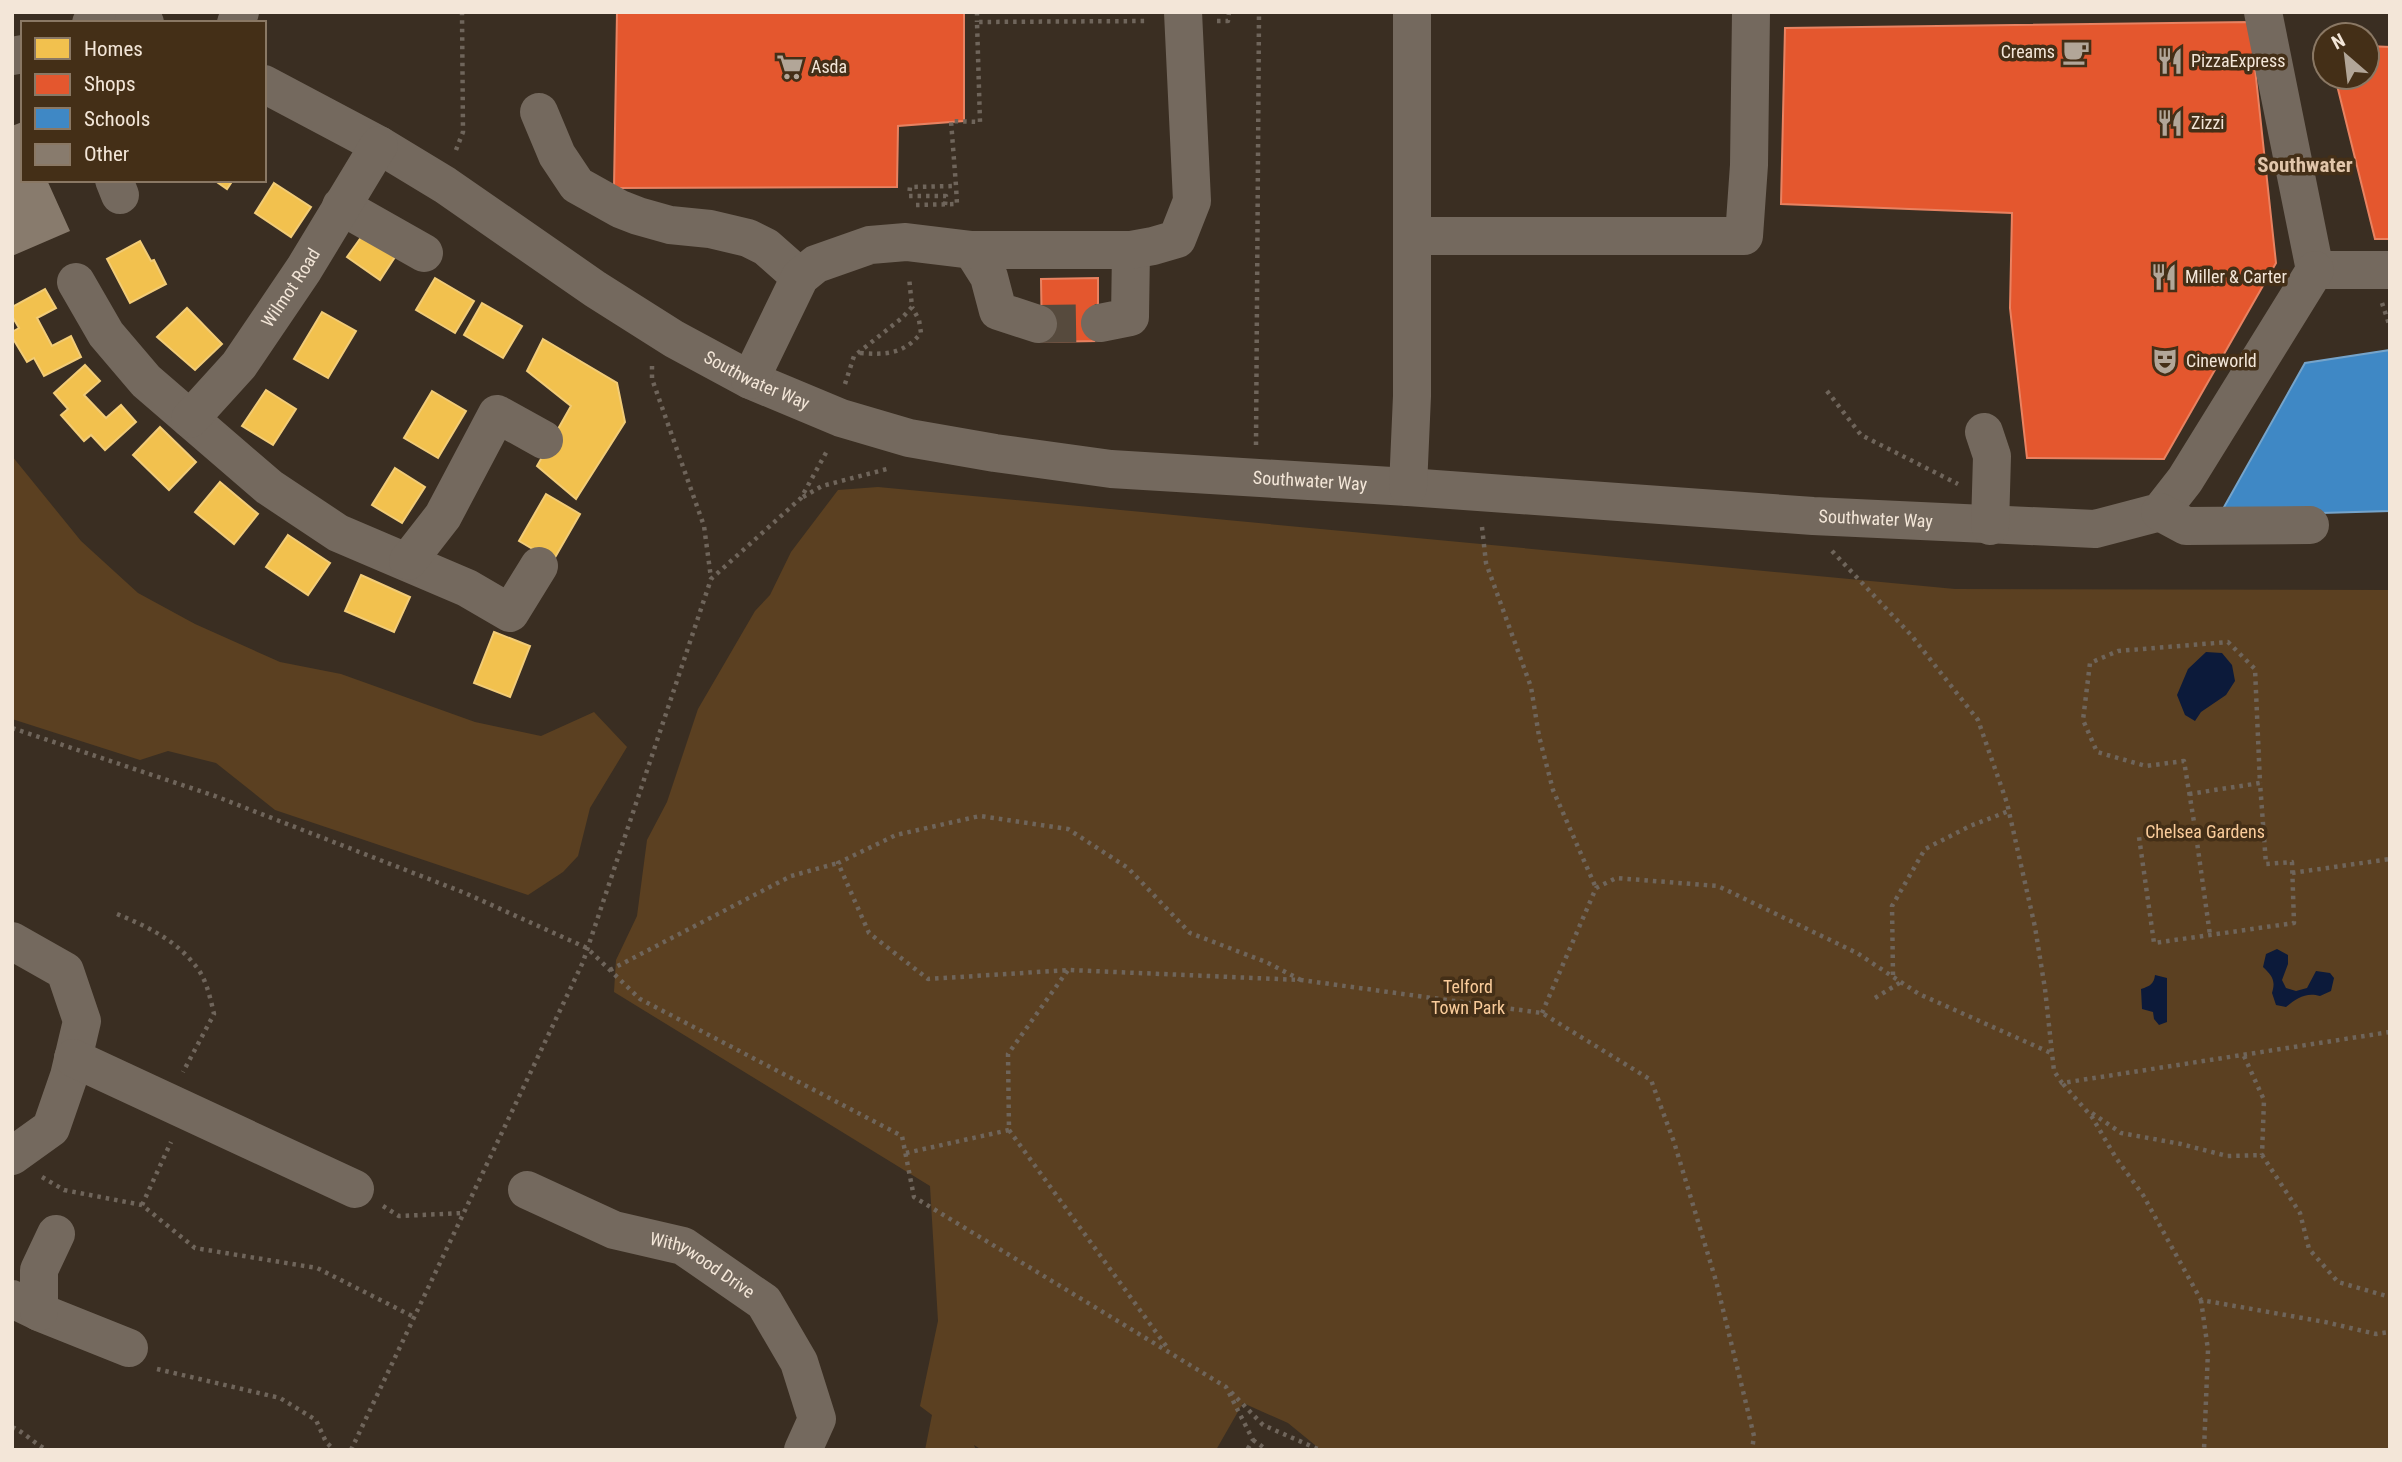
<svg xmlns="http://www.w3.org/2000/svg" width="2402" height="1462" viewBox="0 0 2402 1462" font-family="'Roboto Condensed',sans-serif">
	<style>
		.green { fill: #5b4021 }
		.water { fill: #0c1a3a }
		.homes { fill: #f2c14e; stroke: #f2cc77; stroke-width: 2 }
		.shops { fill: #e4572e; stroke: #e88261; stroke-width: 2 }
		.schools { fill: #3f88c5; stroke: #75a4cb; stroke-width: 2 }
		.building { fill: #887b6d }
		.lines { fill: none; stroke-linecap: round; stroke-linejoin: round }
		.minor-tunnel { stroke: #564a3d; stroke-width: 38; stroke-dasharray: 38 19; stroke-linecap: butt }
		.path { stroke: #6f655b; stroke-width: 4.5; stroke-dasharray: 3.5 5; stroke-linecap: butt }
		.minor { stroke: #74695e; stroke-width: 38 }
		.labels { text-anchor: middle; stroke-width: 7; stroke-linejoin: round; paint-order: stroke }
		.poi-label { font-size: 18px; fill: #f3e6d8; stroke: #442f17; text-anchor: start }
		.street-label { font-size: 18px; fill: #f3e6d8; stroke: #442f17 }
		.park-label { font-size: 18px; fill: #facc9b; stroke: #442f17 }
		.quarter-label { font-size: 21px; font-weight: bold; fill: #e1c6ab; stroke: #442f17 }
	</style>
	<rect width="100%" height="100%" fill="#3a2e22"/>
	<g class="green">
		<path d="M12,456L81,541L138,593L195,624L280,662L341,674L475,722L541,736L594,712L627,747L590,808L578,856L563,872L528,895L275,810L216,763L168,751L140,760L12,719Z"/>
		<path d="M878,487L1955,589L2390,590V1450H1321L1288,1423L1243,1403L1216,1450H982L974,1445L976,1450H925L932,1415L920,1406L938,1321L930,1186L614,992L616,960L637,916L647,840L667,802L698,709L755,611L770,595L791,552L838,490Z"/>
	</g>
	<g class="water">
		<path d="M2206,652L2222,653L2232,665L2235,681L2226,695L2201,712L2195,721L2185,715L2177,695L2188,669Z"/>
		<path d="M2277,949L2288,955V964L2282,980L2286,988L2296,991L2307,988L2316,971L2330,973L2334,978L2331,991L2320,996C2306,992 2297,998 2286,1007L2276,1005L2272,993C2276,980 2272,976 2263,967L2266,954Z"/>
		<path d="M2155,975L2167,978V1022L2159,1025L2154,1019L2153,1012L2142,1009L2141,989C2150,986 2154,984 2155,975Z"/>
	</g>
	<g class="homes">
		<path d="M214,180H233L227,189Z"/>
		<path d="M274,183L311,207L291,237L255,213Z"/>
		<path d="M362,236L395,257L380,280L347,257Z"/>
		<path d="M140,241L151,261L154,260L166,284L130,303L107,259Z"/>
		<path d="M435,278L474,301L455,333L416,310Z"/>
		<path d="M45,289L56,308L37,318L52,346L71,336L81,357L44,376L34,358L27,362L12,337V332L19,328L12,316V307Z"/>
		<path d="M482,303L522,326L503,358L464,335Z"/>
		<path d="M187,308L222,344L195,370L157,337Z"/>
		<path d="M322,312L356,331L328,378L294,359Z"/>
		<path d="M543,339L617,383L625,422L576,499L537,466L571,406L527,371Z"/>
		<path d="M85,365L100,381L84,395L106,418L121,405L136,422L105,450L91,435L84,441L61,415L68,409L54,393Z"/>
		<path d="M266,390L296,409L273,445L242,426Z"/>
		<path d="M432,391L466,411L438,458L404,438Z"/>
		<path d="M160,427L196,462L169,490L133,455Z"/>
		<path d="M395,468L425,487L402,523L372,505Z"/>
		<path d="M220,482L258,514L234,544L195,512Z"/>
		<path d="M546,494L580,514L553,561L519,541Z"/>
		<path d="M288,535L330,563L308,595L266,567Z"/>
		<path d="M361,575L410,597L394,632L345,611Z"/>
		<path d="M494,632L530,646L510,697L474,683Z"/>
	</g>
	<g class="shops">
		<path d="M617,12H964V121L898,126L897,187L614,188Z"/>
		<path d="M2250,22L2276,263L2164,459L2027,458L2010,308L2012,213L1781,204L1785,28Z"/>
		<path d="M2367,46L2390,47V239H2375L2335,77H2367Z"/>
		<path d="M1098,278V341L1042,342L1041,279Z"/>
	</g>
	<path class="schools" d="M2390,350V511L2219,516L2305,363Z"/>
	<path class="building" d="M22,122L23,180H47L70,231L12,256V126Z"/>
	<g class="lines">
		<path class="minor-tunnel" d="M1038,324L1100,323"/>
		<g class="path">
			<path d="M977,12V22"/>
			<path d="M1217,21H1228L1229,12"/>
			<path d="M456,150L463,132L462,12"/>
			<path d="M916,205L957,204L956,186"/>
			<path d="M945,205L946,196H909L910,187L956,186L951,121L980,122L977,22L1149,21"/>
			<path d="M2382,303L2390,327"/>
			<path d="M860,353C886,355 904,354 921,333L919,320L912,307"/>
			<path d="M652,366V379L704,526L711,578"/>
			<path d="M845,384L854,356L902,318L912,307L909,277"/>
			<path d="M1827,391L1861,435L1958,484"/>
			<path d="M1256,445L1259,12"/>
			<path d="M803,497L822,486L887,469"/>
			<path d="M1482,527L1486,563L1531,687L1539,736L1553,790L1596,888"/>
			<path d="M1832,551L1911,635L1978,720L2007,803L2035,927L2045,989L2054,1071L2062,1083L2390,1032"/>
			<path d="M12,728L215,796L465,893L587,948L640,999L902,1136L914,1197L1226,1387L1253,1440L1247,1450"/>
			<path d="M2189,794L2260,783L2255,669L2228,642L2118,651L2090,663L2083,720L2097,752L2146,766L2184,761L2195,828L2139,837L2154,943L2294,923L2292,862L2266,864L2260,783"/>
			<path d="M2195,828L2210,935"/>
			<path d="M2292,873L2390,859"/>
			<path d="M117,914C146,926 174,939 194,964C206,977 210,997 214,1014L183,1072"/>
			<path d="M610,970L791,876L838,863"/>
			<path d="M1893,975L1892,906L1925,849L1970,826L2009,811"/>
			<path d="M1301,980L1266,962L1190,933L1128,868L1068,829L980,816L896,835L838,863L869,933L928,979L1069,970L1301,980L1542,1013L1651,1080L1674,1142L1716,1281L1754,1436L1752,1450"/>
			<path d="M1875,998L1901,982"/>
			<path d="M1542,1013L1596,888L1616,878L1718,886L1857,953L1919,994L2051,1053"/>
			<path d="M2244,1056L2264,1100L2262,1155"/>
			<path d="M2063,1084L2092,1117L2116,1158L2143,1195L2201,1300L2325,1322L2376,1334L2390,1332"/>
			<path d="M2092,1113L2121,1133L2181,1144L2227,1156L2262,1155L2300,1213L2309,1249L2338,1282L2390,1297"/>
			<path d="M1009,1130L1169,1350"/>
			<path d="M906,1153L1009,1130L1008,1054L1068,970"/>
			<path d="M42,1177L64,1190L142,1205L195,1248L317,1268L414,1317"/>
			<path d="M142,1205L171,1142"/>
			<path d="M383,1206L399,1216L464,1213"/>
			<path d="M2201,1300L2208,1350L2204,1450"/>
			<path d="M157,1369L280,1398L316,1420L326,1442L334,1450"/>
			<path d="M1231,1392L1263,1425L1320,1450"/>
			<path d="M12,1427C26,1433 34,1444 48,1450"/>
			<path d="M1253,1440L1267,1450"/>
			<path d="M351,1450L583,962L711,579L801,498L827,451"/>
		</g>
		<g class="minor">
			<path d="M124,12L145,23"/>
			<path d="M2263,12L2315,270H2390"/>
			<path d="M91,23L97,12"/>
			<path d="M236,23L240,12"/>
			<path d="M12,56L23,54"/>
			<path id="s1" d="M264,84L379,145L445,185L595,289L674,339L750,380L841,418L909,438L995,453L1111,469L1408,487L1813,516L2095,529L2160,512L2185,480L2315,270"/>
			<path d="M539,112L557,155L577,185L620,209L638,216L670,225L710,229L748,238L766,247L800,277"/>
			<path d="M114,180L120,195"/>
			<path d="M341,206L424,253"/>
			<path d="M1412,236H1744L1749,165L1751,12"/>
			<path d="M972,250L989,277L998,311L1038,324"/>
			<path d="M76,282L106,334L146,381L269,487L338,533L467,588L510,613L539,566"/>
			<path d="M1100,323L1130,317L1131,250"/>
			<path d="M750,380L800,277L816,264L870,245L906,242L972,250H1131L1153,246L1177,239L1192,201L1183,12"/>
			<path id="s2" d="M190,419L239,365L304,269L379,145"/>
			<path d="M1984,432L1992,456L1990,526"/>
			<path d="M1408,487L1412,396V12"/>
			<path d="M2160,512L2186,526L2310,525"/>
			<path d="M408,561L443,516L497,414L544,440"/>
			<path d="M12,941L65,971L82,1021L69,1076L51,1128L12,1156"/>
			<path d="M73,1058L355,1189"/>
			<path id="s3" d="M527,1190L614,1230L683,1246L764,1302L799,1362L817,1419L803,1450"/>
			<path d="M12,1299L39,1312L129,1348"/>
			<path d="M39,1312V1270L56,1234"/>
		</g>
	</g>
	<defs>
		<symbol id="cafe-bare" viewBox="-9 -9 18 18"><path d="M-5.5-4.5H6V0H3Q3 3.5 0 3.5H-2.5Q-5.5 3.5-5.5 0ZM3-3.2v2h1.7v-2ZM-6 4.5H4V6H-6Z" fill="#b2a698" stroke="#442f17" stroke-width="2.5" paint-order="stroke"/></symbol>
		<symbol id="restaurant-bare" viewBox="-9 -9 18 18"><path d="M-5-6h1v4h1v-4h1v4h1v-4h1v5L-1.5 .5V6h-2V.5L-5-1ZM5-6V6H3V1.5H1.5Q1.5-4 5-6Z" fill="#b2a698" stroke="#442f17" stroke-width="2.5" paint-order="stroke"/></symbol>
		<symbol id="supermarket-bare" viewBox="-9 -9 18 18"><path d="M-6-5.5h2.5l.6 2H6L4.5 2H-2.5L-4.4-4H-6ZM-1.5 3.2a1.3 1.3 0 1 0 .1 0ZM3 3.2a1.3 1.3 0 1 0 .1 0Z" fill="#b2a698" stroke="#442f17" stroke-width="2.5" paint-order="stroke"/></symbol>
		<symbol id="theatre-bare" viewBox="-9 -9 18 18"><path d="M-5-5.5Q0-4 5-5.5V0Q5 5 0 6Q-5 5-5 0ZM-3.3-2.5H-1v1.5H-3.3ZM1-2.5H3.3v1.5H1ZM-2.8 1Q0 5.5 2.8 1Z" fill="#b2a698" stroke="#442f17" stroke-width="2.5" paint-order="stroke"/></symbol>
	</defs>
	<g fill-rule="evenodd">
		<use href="#cafe-bare" x="2057" y="33" width="38" height="38"/>
		<use href="#restaurant-bare" x="2151" y="42" width="38" height="38"/>
		<use href="#supermarket-bare" x="771" y="48" width="38" height="38"/>
		<use href="#restaurant-bare" x="2151" y="104" width="38" height="38"/>
		<use href="#restaurant-bare" x="2145" y="258" width="38" height="38"/>
		<use href="#theatre-bare" x="2146" y="342" width="38" height="38"/>
	</g>
	<g class="labels">
		<g class="poi-label">
			<text x="2055" y="58" text-anchor="end">Creams</text>
			<text x="2191" y="67">PizzaExpress</text>
			<text x="811" y="73">Asda</text>
			<text x="2191" y="129">Zizzi</text>
			<text x="2185" y="283">Miller &amp; Carter</text>
			<text x="2186" y="367">Cineworld</text>
		</g>
		<g class="street-label">
			<text dy="6" stroke="none"><textPath href="#s2" startOffset="166">Wilmot Road</textPath></text>
			<text dy="6" stroke="none"><textPath href="#s1" startOffset="576">Southwater Way</textPath></text>
			<text dy="6" stroke="none"><textPath href="#s1" startOffset="1143">Southwater Way</textPath></text>
			<text dy="6" stroke="none"><textPath href="#s1" startOffset="1710">Southwater Way</textPath></text>
			<text dy="6" stroke="none"><textPath href="#s3" startOffset="192">Withywood Drive</textPath></text>
		</g>
		<g class="park-label">
			<text x="2205" y="838">Chelsea Gardens</text>
			<text x="1468" y="993">Telford<tspan x="1468" dy="21">Town Park</tspan></text>
		</g>
		<g class="quarter-label">
			<text x="2305" y="172">Southwater</text>
		</g>
	</g>
	<rect width="2402" height="1462" fill="none" stroke="#f3e6d8" stroke-width="28"/>
	<rect x="21" y="21" width="245" height="161" fill="#442f17" stroke="#8a7864" stroke-width="2"/>
	<rect x="35" y="38" width="35" height="21" fill="#f2c14e" stroke="#8a7864" stroke-width="2"/>
	<text x="84" y="56" font-size="21" fill="#f3e6d8">Homes</text>
	<rect x="35" y="74" width="35" height="21" fill="#e4572e" stroke="#8a7864" stroke-width="2"/>
	<text x="84" y="91" font-size="21" fill="#f3e6d8">Shops</text>
	<rect x="35" y="108" width="35" height="21" fill="#3f88c5" stroke="#8a7864" stroke-width="2"/>
	<text x="84" y="126" font-size="21" fill="#f3e6d8">Schools</text>
	<rect x="35" y="144" width="35" height="21" fill="#887b6d" stroke="#8a7864" stroke-width="2"/>
	<text x="84" y="161" font-size="21" fill="#f3e6d8">Other</text>
	<g transform="translate(2346 56) rotate(332)"><circle r="33" fill="#442f17" stroke="#8a7864" stroke-width="2"/>
	<path d="M0-5L12 26L0 18L-12 26Z" fill="#b2a698"/>
	<text y="-10" font-size="19" font-weight="bold" text-anchor="middle" fill="#f3e6d8">N</text>
	</g>
</svg>
